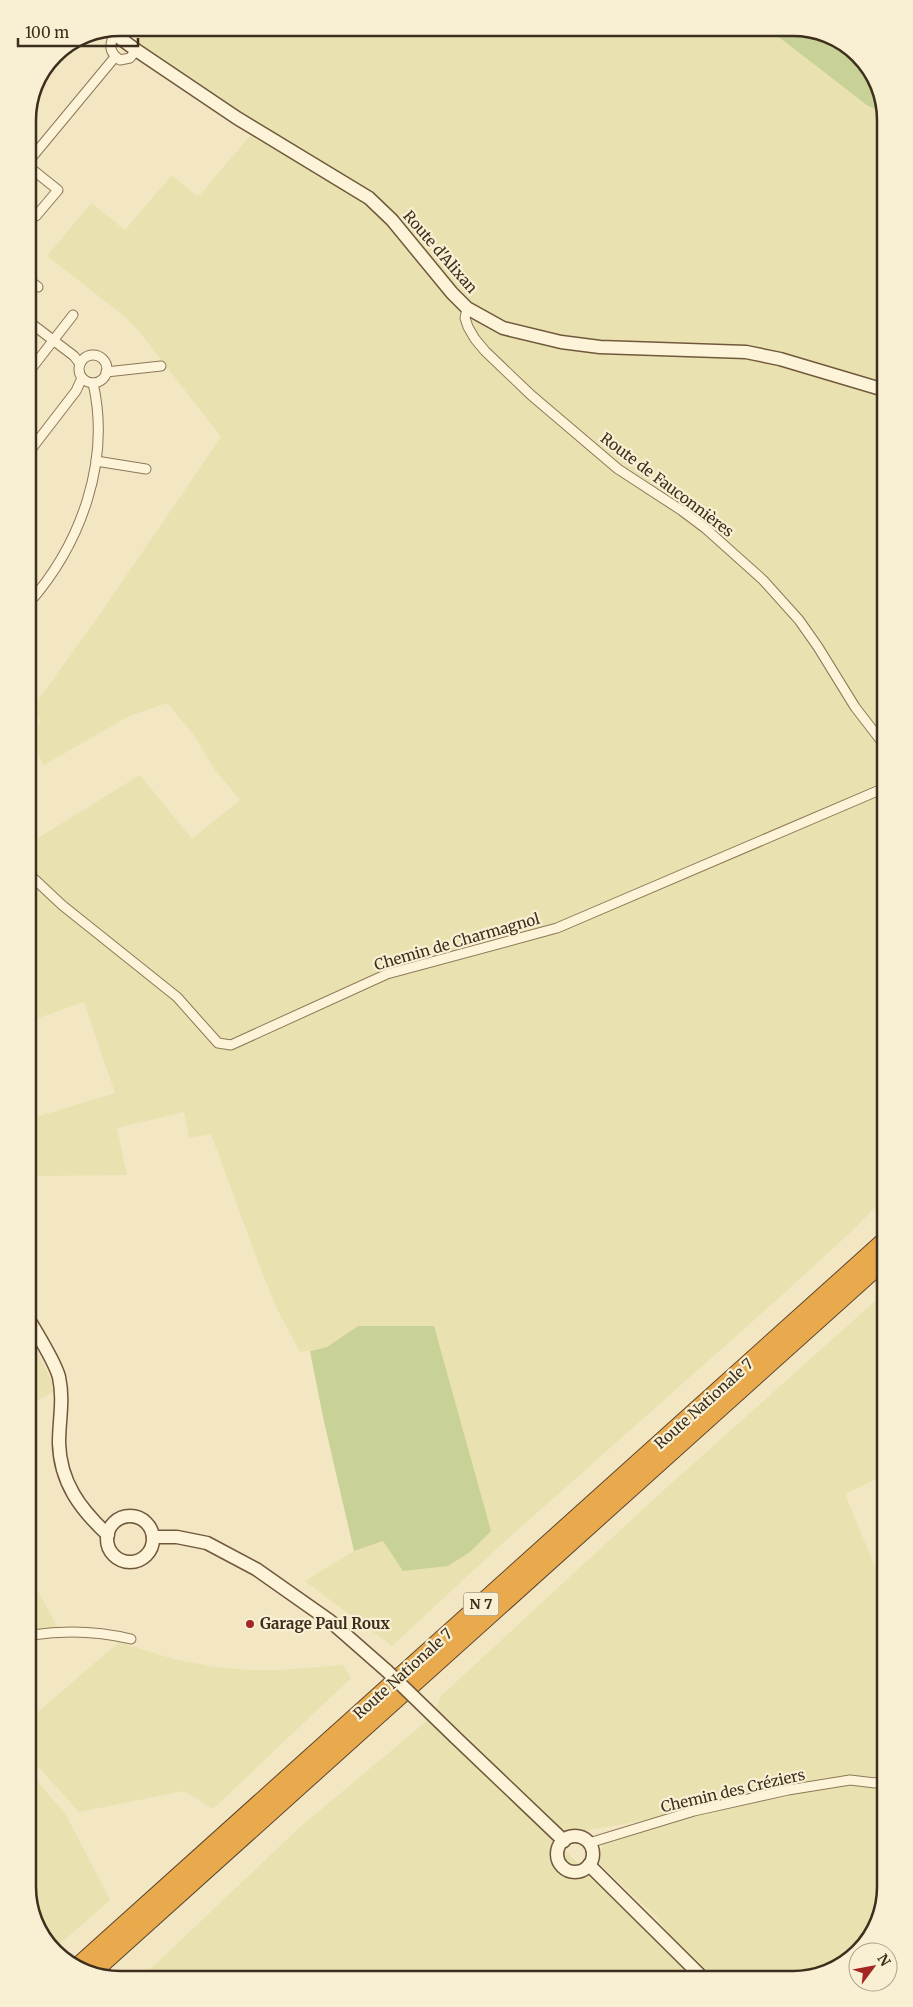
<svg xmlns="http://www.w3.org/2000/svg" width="913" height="2007" viewBox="0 0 913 2007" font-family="Merriweather,serif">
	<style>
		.farmland { fill: #e9e2b0 }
		.green { fill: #c9d296 }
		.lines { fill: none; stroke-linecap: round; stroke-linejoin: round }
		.street-casing { stroke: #8f7758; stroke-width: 11 }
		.secondary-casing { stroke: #71583b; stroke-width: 15 }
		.highway-casing { stroke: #5c452c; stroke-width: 20 }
		.street { stroke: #fcf3d8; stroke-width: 9 }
		.secondary { stroke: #fcf3d8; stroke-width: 12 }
		.highway { stroke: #e9aa4d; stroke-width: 18 }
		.secondary-bridge-casing { stroke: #71583b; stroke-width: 15; stroke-linecap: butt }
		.secondary-bridge { stroke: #fcf3d8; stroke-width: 12 }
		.poi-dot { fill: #a42622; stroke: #f9f0d4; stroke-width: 2 }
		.labels { text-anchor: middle; stroke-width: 4.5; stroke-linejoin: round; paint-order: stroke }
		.shield { fill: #f9f0d4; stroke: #756854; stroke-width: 1 }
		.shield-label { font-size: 14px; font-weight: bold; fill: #3d2e1d }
		.street-label { font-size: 15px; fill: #3d2e1d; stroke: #f9f0d4 }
		.poi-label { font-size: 15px; font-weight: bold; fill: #3d2e1d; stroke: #f9f0d4; text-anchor: start }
		.rim { fill: none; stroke: #3d2e1d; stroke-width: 2.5 }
	</style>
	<rect width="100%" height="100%" fill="#f2e6c3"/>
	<g class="farmland">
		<path d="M149,28H767L868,106L881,111L884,1198L852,1231L771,1305L503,1543L392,1646L305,1581L354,1551L383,1541L358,1326L327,1347L300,1352L277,1309L260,1267L211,1134L189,1138L184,1112L117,1128L127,1175L31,1176L30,1119L115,1093L84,1002L30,1021V843L140,775L192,839L240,800L215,770L194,735L167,703L129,716L44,765L29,740V729L41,723L33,707L98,617L221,437L138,330L123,315L47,256L91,203L125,230L172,175L198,197L249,137L263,126L135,43Z"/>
		<path d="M884,1293V1475L845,1494L885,1591V1887L870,1938L823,1974L701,1975L655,1916L601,1865L598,1859L599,1852L604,1844L690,1812L567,1834L437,1708L440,1697L654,1499Z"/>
		<path d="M31,1339L56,1390L31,1404Z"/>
		<path d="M32,1580L59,1630L32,1632Z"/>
		<path d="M119,1642L173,1659L215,1667L251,1670H280L343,1665L351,1678L213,1809L184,1791L79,1812L32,1760V1717Z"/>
		<path d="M428,1720L567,1852L649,1935L699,1975L140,1979L300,1827Z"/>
		<path d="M32,1775L66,1815L110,1900L55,1948L33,1917Z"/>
	</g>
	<g class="green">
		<path d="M767,28H799L849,47L880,90L881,111L868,106Z"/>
		<path d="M358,1326H434L491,1531L470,1552L448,1566L403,1571L383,1541L354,1551L323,1417L310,1351L327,1347Z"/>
	</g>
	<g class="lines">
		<defs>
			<g id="street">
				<path d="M114,35C109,46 109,52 120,60L130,58L136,50"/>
				<path d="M28,162L115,57"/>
				<path d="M28,166L58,190L36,216"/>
				<path d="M28,279L38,287"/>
				<path d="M467,308L465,318L468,327L475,339L485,351L531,395L618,469L681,510L705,528L763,580L799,620L818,647L855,707L882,742"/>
				<path d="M28,321L74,356L80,364"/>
				<circle cx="93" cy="369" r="14"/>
				<path d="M106,372L161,366"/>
				<path d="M28,373L73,315"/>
				<path d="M29,452L76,391L82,378"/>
				<path d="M96,461L146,469"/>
				<path d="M29,603C81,544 111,461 93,383"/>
				<path d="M30,875L62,905L177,997L218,1043L231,1045L387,974L557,928L882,789"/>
				<path d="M32,1635C65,1630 98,1631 131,1639"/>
				<path d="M589,1843L694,1811L788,1790L850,1780L875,1783L885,1779"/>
			</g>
			<g id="secondary">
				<path d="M109,30L136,50L237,118L369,198L392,220L452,293L467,308L503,328L561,342L600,347L746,352L780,359L881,389"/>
				<path d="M31,1323C39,1337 55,1362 59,1377C64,1400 59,1420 59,1443C60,1482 80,1509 108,1535"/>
				<circle cx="130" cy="1539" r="23"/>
				<path d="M153,1537H177L207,1543L256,1569L330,1621L387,1671"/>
				<path d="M455,1737L564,1841"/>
				<circle cx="575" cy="1854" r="18"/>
				<path d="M589,1865L700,1975"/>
			</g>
			<g id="highway">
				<path d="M79,1966L884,1242"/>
				<path d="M93,1971L884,1260"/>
			</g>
		</defs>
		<use href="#street" class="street-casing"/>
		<use href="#secondary" class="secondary-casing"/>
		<use href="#highway" class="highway-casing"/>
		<use href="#street" class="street"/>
		<use href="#secondary" class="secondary"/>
		<use href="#highway" class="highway"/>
		<defs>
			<path id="secondary-bridge" d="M387,1671L455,1737"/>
		</defs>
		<use href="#secondary-bridge" class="secondary-bridge-casing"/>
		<use href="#secondary-bridge" class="secondary-bridge"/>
	</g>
	<circle class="poi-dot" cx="250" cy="1624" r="5"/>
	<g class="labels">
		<rect class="shield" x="463.5" y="1592.5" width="35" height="23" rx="4"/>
		<g class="shield-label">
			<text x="481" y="1609">N 7</text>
		</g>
		<g class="street-label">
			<text transform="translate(440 252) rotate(49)" y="5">Route d'Alixan</text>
			<text transform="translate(667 485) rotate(37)" y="5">Route de Fauconnières</text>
			<text transform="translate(457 942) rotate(-16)" y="5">Chemin de Charmagnol</text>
			<text transform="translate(704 1404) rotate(-42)" y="5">Route Nationale 7</text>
			<text transform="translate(403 1674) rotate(-42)" y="5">Route Nationale 7</text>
			<text transform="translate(733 1791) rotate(-13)" y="5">Chemin des Créziers</text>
		</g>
		<g class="poi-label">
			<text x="260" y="1629">Garage Paul Roux</text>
		</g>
	</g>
	<path d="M0 0H913V2007H0ZM120 36H793A84 84 0 0 1 877 120V1887A84 84 0 0 1 793 1971H120A84 84 0 0 1 36 1887V120A84 84 0 0 1 120 36Z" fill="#f9f0d4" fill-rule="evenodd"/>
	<path class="rim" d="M120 36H793A84 84 0 0 1 877 120V1887A84 84 0 0 1 793 1971H120A84 84 0 0 1 36 1887V120A84 84 0 0 1 120 36Z"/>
	<g transform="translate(873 1967) rotate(58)"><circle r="24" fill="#f9f0d4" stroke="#aea28b"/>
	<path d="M0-4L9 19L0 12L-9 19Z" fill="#a42622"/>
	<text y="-8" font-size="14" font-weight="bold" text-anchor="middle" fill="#3d2e1d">N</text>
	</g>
	<path d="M18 38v8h120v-8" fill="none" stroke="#3d2e1d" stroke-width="2.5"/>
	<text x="25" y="38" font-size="15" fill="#3d2e1d" stroke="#f9f0d4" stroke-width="4" paint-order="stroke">100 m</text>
</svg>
